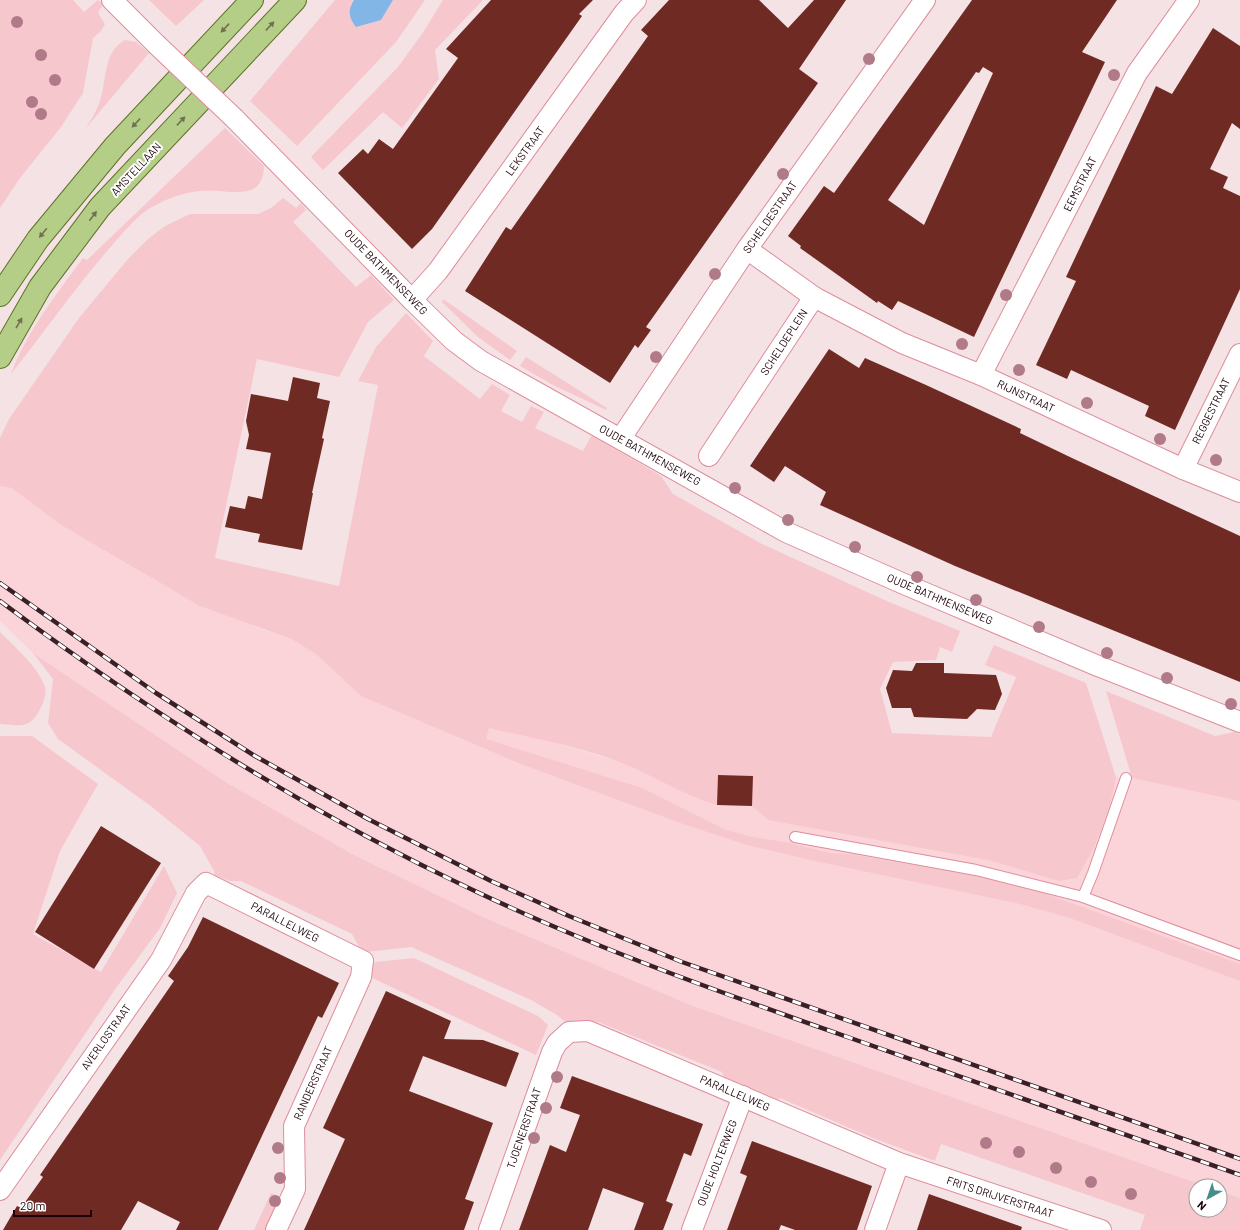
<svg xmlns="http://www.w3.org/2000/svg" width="1240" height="1230" viewBox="0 0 1240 1230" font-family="Barlow,sans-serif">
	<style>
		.built { fill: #fbd4d9 }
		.green { fill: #f7c7ce }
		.water { fill: #82b6e7 }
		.building { fill: #702a24; fill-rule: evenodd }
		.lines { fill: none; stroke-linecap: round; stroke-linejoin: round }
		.lane-casing { stroke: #df8d9c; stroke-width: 12 }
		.street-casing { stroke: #df8d9c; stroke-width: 22 }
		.primary-casing { stroke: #5e7228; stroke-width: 24 }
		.lane { stroke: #fff; stroke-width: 10 }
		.street { stroke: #fff; stroke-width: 20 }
		.primary { stroke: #b4ce88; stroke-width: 22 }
		.rail-casing { stroke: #392026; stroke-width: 4.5 }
		.rail { stroke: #fff; stroke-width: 3; stroke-dasharray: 9; stroke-linecap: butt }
		.street-bridge-casing { stroke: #df8d9c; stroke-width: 22; stroke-linecap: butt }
		.street-bridge { stroke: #fff; stroke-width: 20 }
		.tree { fill: #b17a88 }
		.oneway { fill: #70724e }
		.labels { text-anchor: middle; stroke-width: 4; stroke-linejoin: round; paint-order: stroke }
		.street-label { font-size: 11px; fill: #1c0208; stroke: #fff }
	</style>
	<rect width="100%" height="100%" fill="#f4e2e5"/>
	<path class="built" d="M0,486L12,487L61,525L129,564L258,628L291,639L316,654L562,745L617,761L755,771L1116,777L1192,784L1240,795V1198L1220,1191V1186H1205L693,1006L485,918L356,856L227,783L33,653L0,621Z"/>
	<g class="green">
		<path d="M0,0H73L84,12L98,0L103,4L98,13L105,24L101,31L93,38L83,93L61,127L20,178L0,208Z"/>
		<path d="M149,0H204L176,26Z"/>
		<path d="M335,0H354L350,6L381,20L393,0H425L396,42L297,146L250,101Z"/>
		<path d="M443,0H483L435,50L439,79L402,128L383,112L323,170L311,157L398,67L424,31Z"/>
		<path d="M125,40L136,42L149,53L86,128C90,121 95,114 98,106C108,84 101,53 125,40Z"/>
		<path d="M225,128L264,166C263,206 224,187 199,191C183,193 168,198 154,206C138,214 126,230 114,243C77,285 45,331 11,374C27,331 56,295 83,258L87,260Z"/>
		<path d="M283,198L296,208L301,203L306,210L293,222L356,287L371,275L394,300L368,322L339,377L257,359L215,558L339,586L378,385L358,381L376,347L406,313L433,341L424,356L480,399L492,384L510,395L501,411L522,422L531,406L544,412L535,428L583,451L592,435L661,476L673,494L762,544L889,602L960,631L952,652L940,647L936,660L893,662L880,689L892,733L991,737L1016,677L985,665L994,645L1086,683L1116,777L1110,806L1094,848L1077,878L1059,881L988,860L768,820L752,806L753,776L718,775L717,805C682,795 651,774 617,761C576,746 532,738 489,728L486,739L642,788L724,829L752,837L785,842L830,853L851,854L1004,881L1038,891L1240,964V981L1070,918L1020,904L815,861L747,845L683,824L521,764L361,696L316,654L291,639L200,606L61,525L12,488L0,486V438L9,419L79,318L128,259L148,239L165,226L190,214H258L271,208Z"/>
		<path d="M443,299L517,351L510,360L478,337L442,302Z"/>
		<path d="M526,357L607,408L606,410L553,385L520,366Z"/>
		<path d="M0,632C14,646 39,668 45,687C47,694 43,704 39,711C29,730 18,725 0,724Z"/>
		<path d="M33,653L227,783L356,856L485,918L693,1006L1205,1186H1196V1210H1220V1191L1240,1198V1230H1140L1145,1215L941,1144L935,1161L873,1138L780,1098L772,1105L726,1085L722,1072L598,1022L585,1027L569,1025L557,1015L531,1000L411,947L366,952L359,947L352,934L241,881H230L215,876L214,871L200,846L152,807L58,739L48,723L53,679Z"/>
		<path d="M1106,691L1215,736L1234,732L1240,734V801L1132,778Z"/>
		<path d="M0,736H32L98,784L60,851L33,934L101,972L164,866L177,893L160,928L116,988L0,1160Z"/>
		<path d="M414,958L538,1016L548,1025L536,1055L370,977L371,966L376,962Z"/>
		<path d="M271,1193L283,1198L269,1230H254Z"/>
	</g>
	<path class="water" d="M354,0H393L381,20L356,27C349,18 347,10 354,0Z"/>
	<g class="building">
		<path d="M491,0H593L579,14L582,16L432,229L412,249L338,173L363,149L368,154L379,139L393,149L458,58L446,49Z"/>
		<path d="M669,0H759L788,28L814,0H846L799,69L818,83L646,327L651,330L638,348L635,345L610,383L465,291L506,227L511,230L648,36L641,30Z"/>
		<path d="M972,0H1117L1082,52L1105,62L974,337L898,301L892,310L878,301L877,303L800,248L801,246L788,236L824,186L834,193ZM983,67L993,73L924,225L888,200L976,72L979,73Z"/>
		<path d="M1213,28L1240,46V129L1232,123L1210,169L1228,177L1223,188L1240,196V289L1175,430L1145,416L1149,406L1071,370L1067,379L1036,365L1076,281L1066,277L1156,86L1172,94Z"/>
		<path d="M829,349L859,368L865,358L926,385L1021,429L1020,433L1072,458L1240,536V682L955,566L820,505L826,492L785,466L774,482L750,466Z"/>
		<path d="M293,377L320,383L317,398L330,401L322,438L324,439L312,493H313L302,550L258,542L260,534L225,527L230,506L245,509L248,496L262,499L271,453L246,449L249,435L246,421L251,394L288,401Z"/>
		<path d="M916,663H944V673L996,675L1002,694L995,710L977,709L967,719L914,717L911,708H892L886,688L893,670L912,671Z"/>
		<path d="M718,775L753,776L752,806L717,805Z"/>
		<path d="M101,826L161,863L94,969L35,932Z"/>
		<path d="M203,917L339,983L322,1018L318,1016L218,1230H176L180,1222L138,1201L121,1230H3L17,1206L21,1208L43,1177L40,1175L174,981L168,976L188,947Z"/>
		<path d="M386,991L451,1021L444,1039L483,1040L519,1053L506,1087L423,1056L409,1091L493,1123L465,1199L474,1202L464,1230H304L345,1139L323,1128Z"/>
		<path d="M572,1076L703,1124L691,1156L684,1153L666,1201L673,1204L663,1230H634L644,1203L603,1188L588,1230H519L550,1145L566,1152L580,1115L560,1108Z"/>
		<path d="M752,1141L872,1186L857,1230H795L781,1225L779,1230H727L747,1176L740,1173Z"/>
		<path d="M929,1194L1022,1227L1021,1230H917Z"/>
	</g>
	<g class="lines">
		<defs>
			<g id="lane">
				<path d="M795,837L976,870L1083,897L1240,955"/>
				<path d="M1083,897L1093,873L1126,778"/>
			</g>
			<g id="street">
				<path d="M112,0L156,44"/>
				<path d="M234,118L412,300L454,341L481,361L786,532L904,584L1098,666L1240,722"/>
				<path d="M814,297L902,343L981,375L1183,469L1240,492"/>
				<path d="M412,300L438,271L624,13L636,0"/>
				<path d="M981,375L1137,73L1189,0"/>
				<path d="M621,438L747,249L925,0"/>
				<path d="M709,456L814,297L747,249"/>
				<path d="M1183,469L1240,354"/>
				<path d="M0,1190L161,960L196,893L206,883L363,961L361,977L294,1126L295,1189L276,1230"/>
				<path d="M489,1230L552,1052L557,1043L569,1032L588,1031L899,1163L1101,1230"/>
				<path d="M692,1230L743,1096"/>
				<path d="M875,1230L899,1163"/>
			</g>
			<g id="primary">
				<path d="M0,295L38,239L115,146L252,0"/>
				<path d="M0,357L40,287L100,207L295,0"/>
			</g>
		</defs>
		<use href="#lane" class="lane-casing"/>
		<use href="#street" class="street-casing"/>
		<use href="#primary" class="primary-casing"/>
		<use href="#lane" class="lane"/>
		<use href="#street" class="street"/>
		<use href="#primary" class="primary"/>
		<defs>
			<g id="rail">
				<path d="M0,583L156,693L255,756L368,819L491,881L569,916L682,962L1240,1159"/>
				<path d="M0,601C150,713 307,812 477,892C599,950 728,995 856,1040C984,1085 1112,1130 1240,1175"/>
			</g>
		</defs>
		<use href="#rail" class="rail-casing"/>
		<use href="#rail" class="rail"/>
		<defs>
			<path id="street-bridge" d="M156,44L234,118"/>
		</defs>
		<use href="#street-bridge" class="street-bridge-casing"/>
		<use href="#street-bridge" class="street-bridge"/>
	</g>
	<g class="tree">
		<circle cx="17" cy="22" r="6"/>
		<circle cx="41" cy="55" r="6"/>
		<circle cx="869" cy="59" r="6"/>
		<circle cx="1114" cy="75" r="6"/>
		<circle cx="55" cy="80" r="6"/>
		<circle cx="32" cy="102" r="6"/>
		<circle cx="41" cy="114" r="6"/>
		<circle cx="783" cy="174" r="6"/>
		<circle cx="715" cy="274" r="6"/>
		<circle cx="1006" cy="295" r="6"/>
		<circle cx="962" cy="344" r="6"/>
		<circle cx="656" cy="357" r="6"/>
		<circle cx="1019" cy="370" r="6"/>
		<circle cx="1087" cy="403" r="6"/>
		<circle cx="1160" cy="439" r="6"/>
		<circle cx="1216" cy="460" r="6"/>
		<circle cx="735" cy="488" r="6"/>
		<circle cx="788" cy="520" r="6"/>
		<circle cx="855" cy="547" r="6"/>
		<circle cx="917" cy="577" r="6"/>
		<circle cx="976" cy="600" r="6"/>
		<circle cx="1039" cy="627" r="6"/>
		<circle cx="1107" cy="653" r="6"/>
		<circle cx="1167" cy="678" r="6"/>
		<circle cx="1231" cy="704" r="6"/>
		<circle cx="557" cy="1077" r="6"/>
		<circle cx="546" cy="1108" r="6"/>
		<circle cx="534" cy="1138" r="6"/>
		<circle cx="986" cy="1143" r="6"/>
		<circle cx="278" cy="1148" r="6"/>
		<circle cx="1019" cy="1152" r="6"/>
		<circle cx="1056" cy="1168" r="6"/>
		<circle cx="280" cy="1178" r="6"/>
		<circle cx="1091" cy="1182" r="6"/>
		<circle cx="1131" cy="1194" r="6"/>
		<circle cx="275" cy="1201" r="6"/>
	</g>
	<defs><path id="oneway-solid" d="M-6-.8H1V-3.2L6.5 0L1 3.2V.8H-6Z"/></defs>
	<g class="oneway">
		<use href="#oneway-solid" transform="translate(270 26) rotate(-47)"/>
		<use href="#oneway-solid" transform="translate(225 28) rotate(133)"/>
		<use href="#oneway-solid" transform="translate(181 121) rotate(-47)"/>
		<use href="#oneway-solid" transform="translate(136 123) rotate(133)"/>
		<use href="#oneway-solid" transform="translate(93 216) rotate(-53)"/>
		<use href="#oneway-solid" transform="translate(43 233) rotate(129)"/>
		<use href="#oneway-solid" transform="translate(19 323) rotate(-60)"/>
	</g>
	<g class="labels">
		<g class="street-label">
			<text transform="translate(525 151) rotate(-54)" y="4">LEKSTRAAT</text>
			<text transform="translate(136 169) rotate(-47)" y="4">AMSTELLAAN</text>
			<text transform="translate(1080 184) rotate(-63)" y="4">EEMSTRAAT</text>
			<text transform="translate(770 217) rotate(-55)" y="4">SCHELDESTRAAT</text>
			<text transform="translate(386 272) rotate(46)" y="4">OUDE BATHMENSEWEG</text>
			<text transform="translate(784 342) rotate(-57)" y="4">SCHELDEPLEIN</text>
			<text transform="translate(1026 396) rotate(25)" y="4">RIJNSTRAAT</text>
			<text transform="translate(1211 411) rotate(-64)" y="4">REGGESTRAAT</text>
			<text transform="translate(650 455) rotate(29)" y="4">OUDE BATHMENSEWEG</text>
			<text transform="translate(940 599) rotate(23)" y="4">OUDE BATHMENSEWEG</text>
			<text transform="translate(285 922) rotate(27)" y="4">PARALLELWEG</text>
			<text transform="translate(106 1037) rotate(-55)" y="4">AVERLOSTRAAT</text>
			<text transform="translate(313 1083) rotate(-66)" y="4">RANDERSTRAAT</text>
			<text transform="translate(735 1093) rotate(23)" y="4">PARALLELWEG</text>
			<text transform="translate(524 1128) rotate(-71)" y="4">TJOENERSTRAAT</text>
			<text transform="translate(717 1163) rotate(-69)" y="4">OUDE HOLTERWEG</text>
			<text transform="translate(1000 1197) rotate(18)" y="4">FRITS DRIJVERSTRAAT</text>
		</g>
	</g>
	<g transform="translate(1208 1198) rotate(220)"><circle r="19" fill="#ffffff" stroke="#a49a9c"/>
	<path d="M0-3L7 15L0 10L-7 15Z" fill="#468d87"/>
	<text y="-6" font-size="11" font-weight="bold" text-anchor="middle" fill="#1c0208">N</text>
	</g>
	<path d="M14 1210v6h77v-6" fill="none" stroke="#1c0208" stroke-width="2"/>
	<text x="20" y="1210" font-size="12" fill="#1c0208" stroke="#ffffff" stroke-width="3" paint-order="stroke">20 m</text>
</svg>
